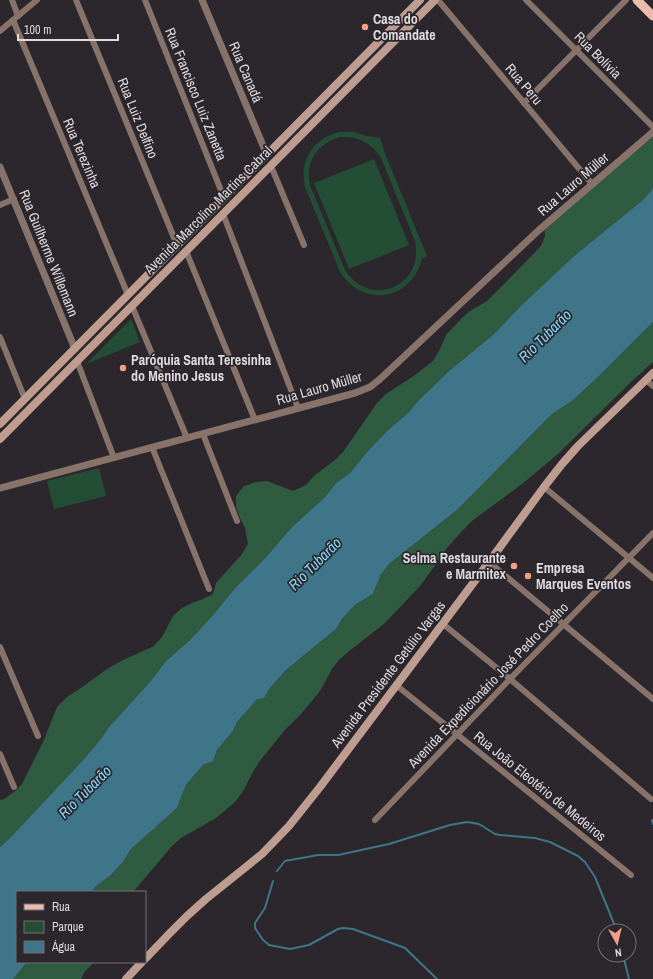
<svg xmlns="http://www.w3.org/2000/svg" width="653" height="979" viewBox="0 0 653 979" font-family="'Archivo Narrow',sans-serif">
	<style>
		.green { fill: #234e35; fill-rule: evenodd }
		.forest { fill: #2f5b41 }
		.water { fill: #3e7589 }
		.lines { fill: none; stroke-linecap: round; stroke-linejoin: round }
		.stream { stroke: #3e7589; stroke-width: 2 }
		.minor { stroke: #88736b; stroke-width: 6 }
		.tertiary { stroke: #88736b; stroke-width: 7 }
		.secondary { stroke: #bf9c90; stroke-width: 8 }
		.primary { stroke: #e9bcad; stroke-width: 9 }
		.poi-dot { fill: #f49e88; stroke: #2c272d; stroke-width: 1.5 }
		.labels { text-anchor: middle; stroke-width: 3.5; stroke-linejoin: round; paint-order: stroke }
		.poi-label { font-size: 14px; font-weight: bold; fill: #dedbde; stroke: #2c272d; text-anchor: start }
		.street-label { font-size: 14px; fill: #dedbde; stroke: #2c272d }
		.water-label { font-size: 15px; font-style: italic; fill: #82d9fa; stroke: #2c272d }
	</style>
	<rect width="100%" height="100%" fill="#2c272d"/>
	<g class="green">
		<path d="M340,132H354L367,136L380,138L386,156L427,256L422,259C411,301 363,308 340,272L305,187C299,160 313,138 340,132ZM341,137C358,136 372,143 381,158L415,241C425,287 369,309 345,270L310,185C305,162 317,143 341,137Z"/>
		<path d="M374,159L409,245L349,269L314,183Z"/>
		<path d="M131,319L140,342L86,364Z"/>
		<path d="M99,468L106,496L54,509L47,481Z"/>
	</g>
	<g class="forest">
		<path d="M653,137V188L644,199L574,256L494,334L450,370L418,401L409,412L387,431L366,453L350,473L336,483L325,497L292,527L266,557L235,588L213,615L190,640L166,661L149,683L109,727L100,740L84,759L10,838L0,847V800L4,799L14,792L22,784L44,740L57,707L68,696L78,690L107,669L121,661L154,646L162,637L173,616L182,608L192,603L203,599L213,594L216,583L242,554L248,544L245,528L240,518L236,507V496L244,486L256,482L267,481L293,491L306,485L314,476L335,460L343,452L377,403L386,394L415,375L433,361L439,351L446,335L462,318L470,311L487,301L507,281L541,246L545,236V230L593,186Z"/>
		<path d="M653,322V362L632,381L558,454L522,484L472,521L463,530L447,548L434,567L420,586L385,623L348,652L339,660L332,669L320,691L301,714L284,731L259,762L253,772L242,793L234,803L216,818L181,838L172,846L133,892H92L95,887L111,875L123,862L130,850L177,808L186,785L203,765L213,761L217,750L233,731L237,722L254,703L256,700L264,698L270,688L286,670L336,629L342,619L355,605L373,594L381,573L389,564L457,510L552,414L572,401L597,378Z"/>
		<path d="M27,962H94L84,973L81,979H13Z"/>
	</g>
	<path class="water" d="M653,188V322L597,378L572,401L552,414L457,510L389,564L381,574L373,594L355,605L342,619L336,629L286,670L270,688L264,698L256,700L254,703L237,722L233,731L217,750L213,761L203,765L186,785L177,808L130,850L123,862L111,875L95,887L92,892H17V962H27L13,979H0V847L10,838L84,759L100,740L109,727L149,683L166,661L190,640L213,615L235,588L266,557L292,527L325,497L336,483L350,473L366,453L387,431L409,412L418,401L450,370L494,334L520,307L574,256L644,199Z"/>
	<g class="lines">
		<g class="stream">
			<path d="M652,820L653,824"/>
			<path d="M277,871L285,861L318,855H338L389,844L450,825L467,822L479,824L495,834L500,835L535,838L550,842L578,856L585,862L595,877L617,931"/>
			<path d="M273,881L265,908L255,923V928L263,940L269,945L290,949L309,945L338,929L343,928L353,929L405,948L437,979"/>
			<path d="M623,955L629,979"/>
		</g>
		<g class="minor">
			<path d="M12,0L18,16"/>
			<path d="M76,0L177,245"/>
			<path d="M145,0L224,198"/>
			<path d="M438,0L592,184"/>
			<path d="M526,0L653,127"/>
			<path d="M13,20L128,295"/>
			<path d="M0,31L37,0"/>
			<path d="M524,103L626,0"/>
			<path d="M271,166L304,245"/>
			<path d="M0,205L14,199"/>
			<path d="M223,214L298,408"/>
			<path d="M186,251L255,420"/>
			<path d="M132,306L187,438"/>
			<path d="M0,337L25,399"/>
			<path d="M77,361L114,458"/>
			<path d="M646,380L653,386"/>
			<path d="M203,434L237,521"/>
			<path d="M152,447L209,589"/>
			<path d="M544,487L653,578"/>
			<path d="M489,562L653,699"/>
			<path d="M443,624L510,679L651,799"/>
			<path d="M0,647L38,736"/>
			<path d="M396,685L631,875"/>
			<path d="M0,754L14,787"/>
			<path d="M375,820L510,679L653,533"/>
		</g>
		<g class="tertiary">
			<path d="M202,0L267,155"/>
			<path d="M0,167L75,349"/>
			<path d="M0,488L355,393L370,387L379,380L539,230L653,132"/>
		</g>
		<g class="secondary">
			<path d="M0,424L420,0"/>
			<path d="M0,439L435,0"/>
			<path d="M145,959L170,933L187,916L206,899L262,854L289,826L320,787L489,562L544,487L562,464L578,446L653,373"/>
			<path d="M126,979L142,962"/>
		</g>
		<path class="primary" d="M637,0L653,16"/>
	</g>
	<g class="poi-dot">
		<circle cx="365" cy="27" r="4"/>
		<circle cx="123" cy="368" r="4"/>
		<circle cx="514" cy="566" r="4"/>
		<circle cx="528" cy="576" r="4"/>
	</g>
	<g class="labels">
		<g class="poi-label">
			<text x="373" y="24">Casa do<tspan x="373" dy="16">Comandate</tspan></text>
			<text x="131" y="365">Paróquia Santa Teresinha<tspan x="131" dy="16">do Menino Jesus</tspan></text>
			<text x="506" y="563" text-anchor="end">Selma Restaurante<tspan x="506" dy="16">e Marmitex</tspan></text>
			<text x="536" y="573">Empresa<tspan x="536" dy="16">Marques Eventos</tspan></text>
		</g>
		<g class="street-label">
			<text transform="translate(598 55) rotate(45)" y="5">Rua Bolívia</text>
			<text transform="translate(246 72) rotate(67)" y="5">Rua Canadá</text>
			<text transform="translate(524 84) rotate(50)" y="5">Rua Peru</text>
			<text transform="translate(196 94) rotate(68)" y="5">Rua Francisco Luiz Zanetta</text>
			<text transform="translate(138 118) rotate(68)" y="5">Rua Luiz Delfino</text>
			<text transform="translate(82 153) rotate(67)" y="5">Rua Terezinha</text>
			<text transform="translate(573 184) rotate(-41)" y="5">Rua Lauro Müller</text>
			<text transform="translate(208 210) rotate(-45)" y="5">Avenida Marcolino Martins Cabral</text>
			<text transform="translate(49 253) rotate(68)" y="5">Rua Guilherme Willemann</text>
			<text transform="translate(319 388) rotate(-16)" y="5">Rua Lauro Müller</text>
			<text transform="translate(388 674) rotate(-53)" y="5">Avenida Presidente Getúlio Vargas</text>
			<text transform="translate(488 685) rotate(-46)" y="5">Avenida Expedicionário José Pedro Coelho</text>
			<text transform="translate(540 786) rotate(39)" y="5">Rua João Eleotério de Medeiros</text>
		</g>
		<g class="water-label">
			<text transform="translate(545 336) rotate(-45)" y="5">Rio Tubarão</text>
			<text transform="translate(315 564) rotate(-45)" y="5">Rio Tubarão</text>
			<text transform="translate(85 792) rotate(-45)" y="5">Rio Tubarão</text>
		</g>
	</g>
	<rect x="16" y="891" width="130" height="72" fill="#2c272d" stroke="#736f74"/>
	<rect x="24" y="904" width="20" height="6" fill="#e9bcad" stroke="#736f74"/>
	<text x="52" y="911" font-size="12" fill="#dedbde">Rua</text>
	<rect x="24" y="921" width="20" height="12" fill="#234e35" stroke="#736f74"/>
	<text x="52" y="931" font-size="12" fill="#dedbde">Parque</text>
	<rect x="24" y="941" width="20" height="12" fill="#3e7589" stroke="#736f74"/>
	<text x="52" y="951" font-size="12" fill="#dedbde">Água</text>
	<g transform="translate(617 943) rotate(172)"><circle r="19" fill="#2c272d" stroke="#736f74"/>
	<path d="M0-3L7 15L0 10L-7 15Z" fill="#f49e88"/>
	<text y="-6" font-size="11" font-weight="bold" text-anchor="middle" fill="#dedbde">N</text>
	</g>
	<path d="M18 34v6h100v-6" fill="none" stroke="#dedbde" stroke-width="2"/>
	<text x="24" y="34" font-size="12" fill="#dedbde" stroke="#2c272d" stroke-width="3" paint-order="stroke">100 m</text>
</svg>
